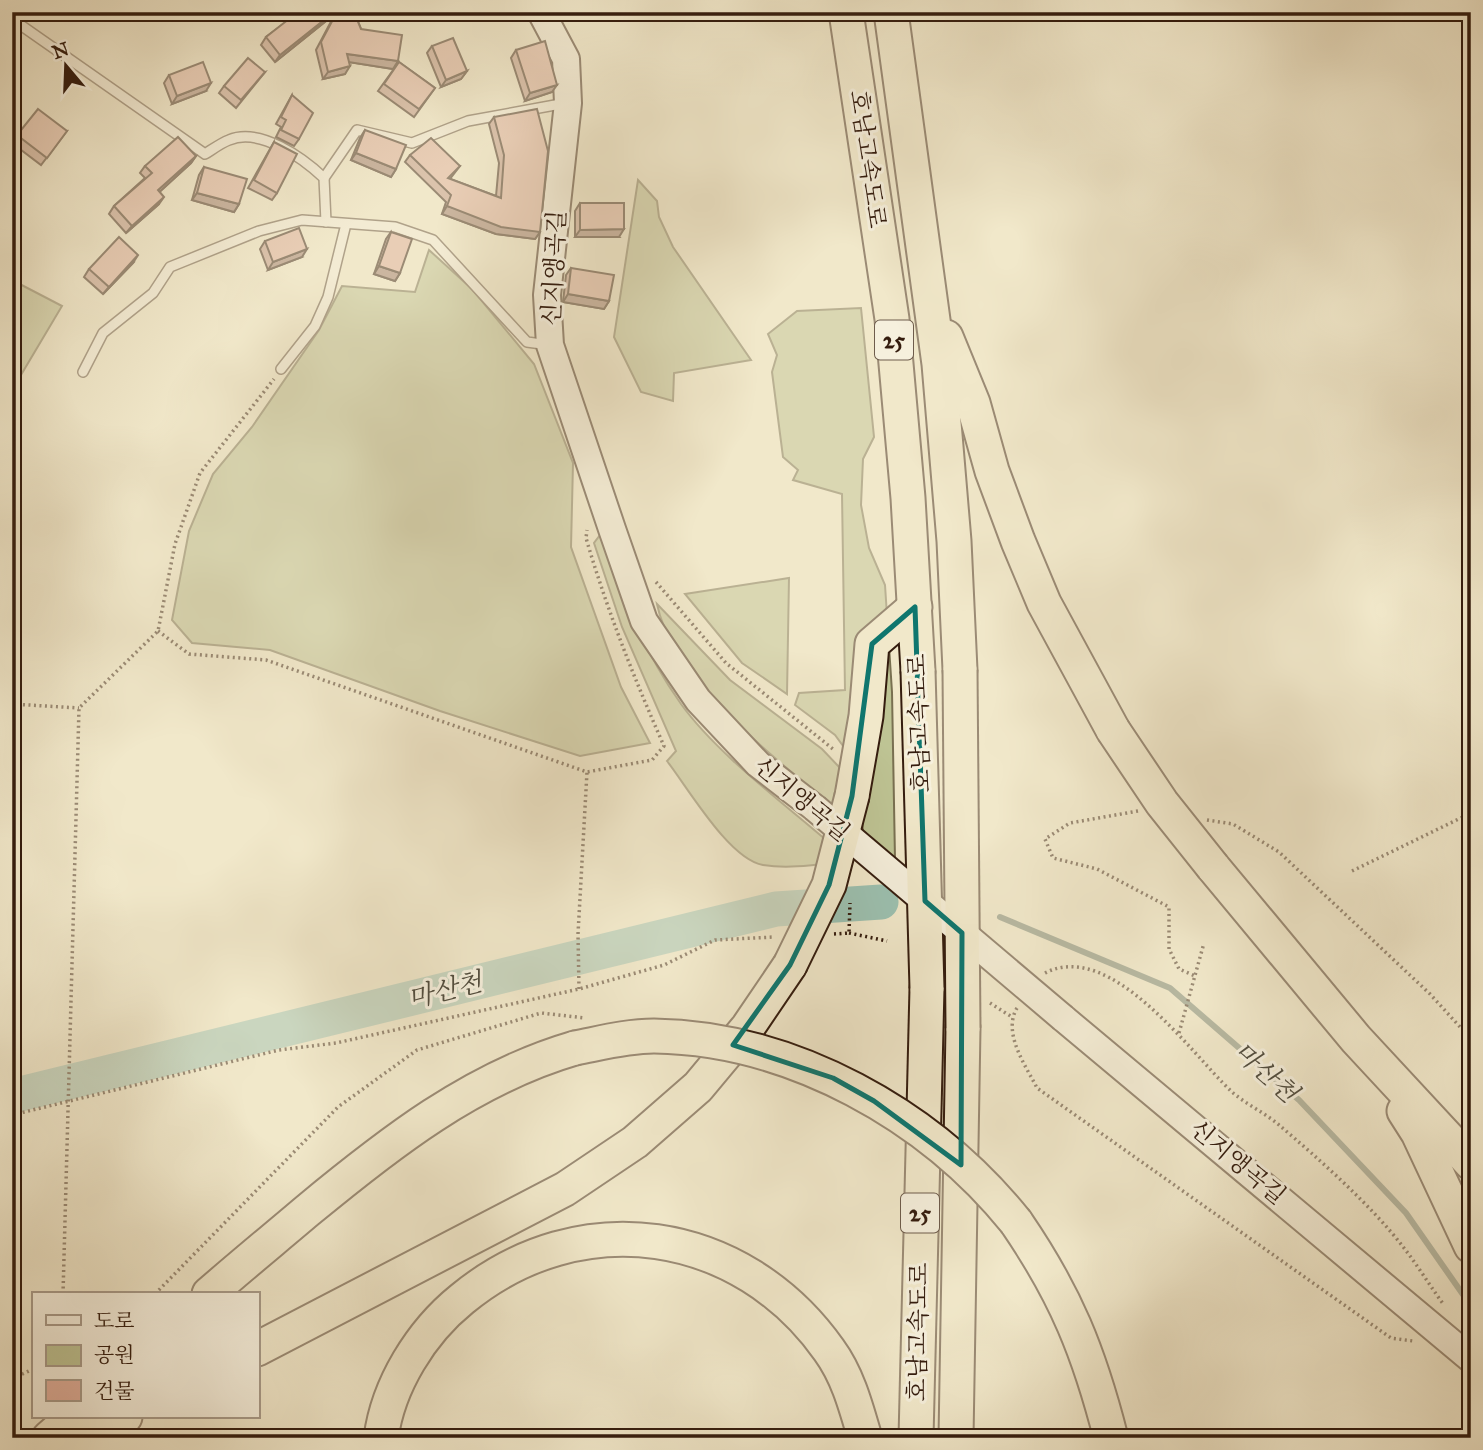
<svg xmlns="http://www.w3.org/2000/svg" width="1483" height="1450" viewBox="0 0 1483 1450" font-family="'IM FELL Great Primer','Noto Serif KR',serif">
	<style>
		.green { fill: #bec494; stroke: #797051; stroke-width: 2 }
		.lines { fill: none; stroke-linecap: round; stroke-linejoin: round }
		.stream { stroke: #727f70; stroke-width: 6 }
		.river { stroke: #9cc1b1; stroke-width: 35 }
		.lane-casing { stroke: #634f3d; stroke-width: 12 }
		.secondary-casing { stroke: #341c0e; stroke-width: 30 }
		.highway-casing { stroke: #341c0e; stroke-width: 37 }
		.path { stroke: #341c0e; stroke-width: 3.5; stroke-dasharray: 2 3.5; stroke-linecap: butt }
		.lane { stroke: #f6f0dd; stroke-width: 9 }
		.secondary { stroke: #f6f0dd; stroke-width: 26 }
		.highway { stroke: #f1e8ca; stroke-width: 33 }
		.secondary-bridge-casing { stroke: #341c0e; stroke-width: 30; stroke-linecap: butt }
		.highway-bridge-casing { stroke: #341c0e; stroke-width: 37; stroke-linecap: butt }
		.secondary-bridge { stroke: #f6f0dd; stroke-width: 26 }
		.highway-bridge { stroke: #f1e8ca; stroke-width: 33 }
		.wall { fill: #c29787; stroke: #341c0e; stroke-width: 2 }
		.shaded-wall { fill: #9e7b6e; stroke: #341c0e; stroke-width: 2 }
		.building { fill: #e1b09d; stroke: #341c0e; stroke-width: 2 }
		.marked { fill: none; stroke: #0f766e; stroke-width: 5; stroke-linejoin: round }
		.labels { text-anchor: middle; stroke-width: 6; stroke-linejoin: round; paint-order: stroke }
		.shield { fill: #f6f0dd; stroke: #6e5c4c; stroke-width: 2 }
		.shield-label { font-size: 23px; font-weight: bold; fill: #341c0e }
		.street-label { font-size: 24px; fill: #341c0e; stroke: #f6f0dd }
		.water-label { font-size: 26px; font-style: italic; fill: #534e3f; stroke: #f6f0dd }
	</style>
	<rect width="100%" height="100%" fill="#f1e8ca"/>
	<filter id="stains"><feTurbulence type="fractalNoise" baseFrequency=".00286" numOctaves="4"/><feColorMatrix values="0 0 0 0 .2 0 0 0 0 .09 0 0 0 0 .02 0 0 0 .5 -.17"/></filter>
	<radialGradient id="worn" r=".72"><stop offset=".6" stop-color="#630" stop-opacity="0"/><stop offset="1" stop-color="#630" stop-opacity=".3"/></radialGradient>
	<g class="green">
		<path d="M638,180L657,201L659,217L673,247L751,360L674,373L673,401L641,392L614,337Z"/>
		<path d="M429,250L472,289L534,364L573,463L571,547L621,687L650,743L580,756L440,711L270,650L192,643L172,620L189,531L213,474L252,427L319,330L342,286L415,292Z"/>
		<path d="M12,280L62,306L12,390Z"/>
		<path d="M861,308L874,437L863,459L861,505L869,548L885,585L892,692L895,859L863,831L857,765L835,735L795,705L799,693L845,690L842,494L793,480L798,470L783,457L772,372L777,355L768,334L797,311Z"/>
		<path d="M600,535C622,595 644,652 681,704C720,758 792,809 842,854L839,862C814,865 788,869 763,865C729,859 688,788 667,761L676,751L622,627L594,543Z"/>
		<path d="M789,578L787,694L742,663L685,594Z"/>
		<path d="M657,604L730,680L822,749L841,769L844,807L828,803C772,755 672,679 657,604Z"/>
	</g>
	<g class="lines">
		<path class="stream" d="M1000,917L1170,988L1299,1100L1406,1213L1471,1306"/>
		<path class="river" d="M12,1096L776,909L881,902"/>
		<defs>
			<g id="lane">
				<path d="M12,19L205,154C213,149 221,143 229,140C260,127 303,158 324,178L326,222"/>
				<path d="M324,178L357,130L412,143L468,121L566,103"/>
				<path d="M281,369L315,326L328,297L346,224"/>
				<path d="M83,372L103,333L153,293L170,267L259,231L302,220L395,227L433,240L527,342L549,345"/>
			</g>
			<g id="secondary">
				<path d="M541,12L566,59L568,103L547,295L550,345L612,529L644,621L698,700L758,764L815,808"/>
				<path d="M1063,1018L1471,1359"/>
			</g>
			<g id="highway">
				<path d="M846,12L892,319L908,498L918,671"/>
				<path d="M891,12L939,364L954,541L960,670"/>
				<path d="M946,337L973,403L992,471L1018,541L1044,603L1113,730"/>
				<path d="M852,796L866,716L872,644L915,607"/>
				<path d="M1213,867L1356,1039L1471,1163"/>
				<path d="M1404,1111L1418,1133L1471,1246"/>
				<path d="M1016,1222C1066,1295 1089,1352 1111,1438"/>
				<path d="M209,1294C241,1266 274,1239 307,1211C388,1144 472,1078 575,1048"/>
				<path d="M257,1349L565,1189L635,1142L698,1087L748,1027L790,965"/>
				<path d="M49,1438L73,1417"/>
				<path d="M83,1438L125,1417"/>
				<path d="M381,1438C388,1385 421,1332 462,1299C580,1202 741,1226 829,1350C848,1376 856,1407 865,1438"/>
				<path d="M916,1438L927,988"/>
				<path d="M956,1438L963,1028"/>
			</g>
		</defs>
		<use href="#lane" class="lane-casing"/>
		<use href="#secondary" class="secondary-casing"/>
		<use href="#highway" class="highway-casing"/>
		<g class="path">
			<path d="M656,582L726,663L833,749"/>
			<path d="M158,631L189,654L266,660L587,772L652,760L664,746C634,678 607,610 586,538L587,530"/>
			<path d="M12,704L79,708"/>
			<path d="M1138,811L1070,823L1045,839L1053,858L1097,869L1169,907V949L1179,969L1195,976"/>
			<path d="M1207,820L1233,824L1279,852L1430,994L1471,1039"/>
			<path d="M1352,871L1471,813"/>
			<path d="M849,933L887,941"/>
			<path d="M834,934L849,933L850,903"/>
			<path d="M1045,973C1111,939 1190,1052 1231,1091C1245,1104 1264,1112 1279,1125C1319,1159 1372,1206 1404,1248C1418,1266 1430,1286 1444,1305"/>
			<path d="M579,989L578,934L587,772"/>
			<path d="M990,1003L1012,1017"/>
			<path d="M1017,1008C1002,1033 1026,1066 1037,1088L1391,1338L1413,1341"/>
			<path d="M1179,1033L1204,943"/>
			<path d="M12,1115L279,1050L336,1043L579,989L664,965L715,940L774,937"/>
			<path d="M63,1294L79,708L158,631L175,544L200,473L274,379"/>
			<path d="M155,1294L338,1107L417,1050L541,1013L585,1018"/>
			<path d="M12,1379L33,1369"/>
		</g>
		<use href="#lane" class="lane"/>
		<use href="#secondary" class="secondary"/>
		<use href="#highway" class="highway"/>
		<defs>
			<path id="secondary-bridge" d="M815,808L1063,1018"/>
			<g id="highway-bridge">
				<path d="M960,670L963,1028"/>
				<path d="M918,671L927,988"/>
				<path d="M1113,730L1162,803L1213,867"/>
				<path d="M790,965L829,885L852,796"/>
				<path d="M575,1048C601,1043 627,1036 654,1036C792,1038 930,1115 1016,1222"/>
			</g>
		</defs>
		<use href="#secondary-bridge" class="secondary-bridge-casing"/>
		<use href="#highway-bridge" class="highway-bridge-casing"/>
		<use href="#secondary-bridge" class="secondary-bridge"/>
		<use href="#highway-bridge" class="highway-bridge"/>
	</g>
	<g class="wall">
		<path d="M300,12H354L361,29L393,69L349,62L345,74L323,79L316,50L335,14L275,62L261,45L266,37Z"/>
		<path d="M432,46L467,71L461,79L441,87L427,53Z"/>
		<path d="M516,50L552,92L525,101L511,58Z"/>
		<path d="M399,62L435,88L414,117L378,91Z"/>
		<path d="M265,72L236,108L219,93L224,86Z"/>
		<path d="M169,75L206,91L172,104L164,83Z"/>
		<path d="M292,95L299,139L294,146L276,137L281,127L276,124Z"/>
		<path d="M494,117L540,232L535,239L496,234L442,214L446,202L405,162L410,155L460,166L450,179L496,196L499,163L489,124Z"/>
		<path d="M365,130L396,169L391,177L351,160L360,138Z"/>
		<path d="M67,131L41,165L12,143L17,135Z"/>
		<path d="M274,142L277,193L272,200L248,188Z"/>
		<path d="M196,156L191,163L159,192V204L126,233L109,214L114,206L145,178L140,173L145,166Z"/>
		<path d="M204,167L239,204L234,212L192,200L199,175Z"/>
		<path d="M580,203L619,237H575V211Z"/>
		<path d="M391,232L400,273L395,281L374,274L386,239Z"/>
		<path d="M265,241L302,257L268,270L260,249Z"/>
		<path d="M133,263L103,294L84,277L89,269Z"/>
		<path d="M571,268L609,301L604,309L563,302L566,275Z"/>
	</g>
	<g class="shaded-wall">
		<path d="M334,12H337L275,62L280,55Z"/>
		<path d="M347,54L398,61L393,69L342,61Z"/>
		<path d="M350,66L345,74L323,79L328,72Z"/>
		<path d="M467,71L461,79L441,87L446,80Z"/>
		<path d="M211,83L206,91L172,104L177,96Z"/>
		<path d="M557,85L552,92L525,101L530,93Z"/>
		<path d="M356,153L396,169L391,177L351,160Z"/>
		<path d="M196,156L191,163L153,198L158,190Z"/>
		<path d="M197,193L239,204L234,212L192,200Z"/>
		<path d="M164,197L159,204L126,233L132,226Z"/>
		<path d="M447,206L540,232L535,239L496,234L442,214Z"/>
		<path d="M624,229L619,237H575L580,230Z"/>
		<path d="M307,249L302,257L268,270L273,262Z"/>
		<path d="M138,255L133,263L103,294L109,287Z"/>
		<path d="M379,266L400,273L395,281L374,274Z"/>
		<path d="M568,294L609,301L604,309L563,302Z"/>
	</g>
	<g class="building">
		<path d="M300,12H334L280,55L266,37L294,15Z"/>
		<path d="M337,12H354L361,29L402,35L398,61L347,54L350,66L328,72L321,42Z"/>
		<path d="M453,38L467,71L446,80L432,46Z"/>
		<path d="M545,41L557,85L530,93L516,50Z"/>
		<path d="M248,58L265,72L241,100L224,86Z"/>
		<path d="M203,62L211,83L177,96L169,75Z"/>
		<path d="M399,62L435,88L419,109L384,84Z"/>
		<path d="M292,95L313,113L299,139L281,130L286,120L281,117Z"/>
		<path d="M38,109L67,131L47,158L17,135Z"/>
		<path d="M537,109L548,151L540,232L501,227L447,206L451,195L410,155L431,138L460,166L448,178L501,198L504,155L494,117Z"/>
		<path d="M365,130L406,145L396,169L356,153Z"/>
		<path d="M178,137L196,156L158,190L164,197L132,226L114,206L152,173L145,166Z"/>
		<path d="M274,142L297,154L277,193L254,180Z"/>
		<path d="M204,167L247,179L239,204L197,193Z"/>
		<path d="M580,203H624V229L580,230Z"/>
		<path d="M299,228L307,249L273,262L265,241Z"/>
		<path d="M391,232L412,239L400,273L379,266Z"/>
		<path d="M119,237L138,255L109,287L89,269Z"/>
		<path d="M571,268L614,275L609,301L568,294Z"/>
	</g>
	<path d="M0 0H1483V1450H0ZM915,607L925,901L962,933L961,1165L874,1101L833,1078L733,1045L790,965L829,885L852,796L872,644Z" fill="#f1e8ca" fill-opacity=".55" fill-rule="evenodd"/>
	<path class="marked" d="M915,607L925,901L962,933L961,1165L874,1101L833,1078L733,1045L790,965L829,885L852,796L872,644Z"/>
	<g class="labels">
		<g class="shield">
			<rect x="875" y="320.5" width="38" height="39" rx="5"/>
			<rect x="901" y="1193.5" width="38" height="39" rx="5"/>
		</g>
		<g class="shield-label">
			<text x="894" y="348">25</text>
			<text x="920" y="1221">25</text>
		</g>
		<g class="street-label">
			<text transform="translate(868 159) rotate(82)" y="8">호남고속도로</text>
			<text transform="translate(554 268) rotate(-87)" y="8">신지앵곡길</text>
			<text transform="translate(919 723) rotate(-92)" y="8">호남고속도로</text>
			<text transform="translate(802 799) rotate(40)" y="8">신지앵곡길</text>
			<text transform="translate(1238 1162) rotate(40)" y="8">신지앵곡길</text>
			<text transform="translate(918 1332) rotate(-89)" y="8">호남고속도로</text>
		</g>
		<g class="water-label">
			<text transform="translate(445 990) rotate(-14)" y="9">마산천</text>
			<text transform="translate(1266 1072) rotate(42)" y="9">마산천</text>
		</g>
	</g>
	<rect width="1483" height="1450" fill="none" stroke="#f1e8ca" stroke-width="42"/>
	<rect x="14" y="14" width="1455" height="1422" fill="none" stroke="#341c0e" stroke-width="3.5"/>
	<rect x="21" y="21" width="1441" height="1408" fill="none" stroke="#341c0e" stroke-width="2"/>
	<rect x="32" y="1292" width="228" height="126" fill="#f6f0dd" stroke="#a89b8a" stroke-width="2"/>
	<rect x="46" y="1315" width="35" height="10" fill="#f6f0dd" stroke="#a89b8a" stroke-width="2"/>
	<text x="94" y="1328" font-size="21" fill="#341c0e">도로</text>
	<rect x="46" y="1345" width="35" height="21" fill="#bec494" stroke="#a89b8a" stroke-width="2"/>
	<text x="94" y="1362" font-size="21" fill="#341c0e">공원</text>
	<rect x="46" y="1380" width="35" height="21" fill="#e1b09d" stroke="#a89b8a" stroke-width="2"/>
	<text x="94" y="1398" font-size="21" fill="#341c0e">건물</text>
	<g transform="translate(66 66) rotate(341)" stroke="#f6f0dd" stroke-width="5" paint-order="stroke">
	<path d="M0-5L12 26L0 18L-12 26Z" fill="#341c0e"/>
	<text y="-10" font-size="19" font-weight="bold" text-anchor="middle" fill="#341c0e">N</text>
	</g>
	<rect width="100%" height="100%" filter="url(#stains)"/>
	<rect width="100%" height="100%" fill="url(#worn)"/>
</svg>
